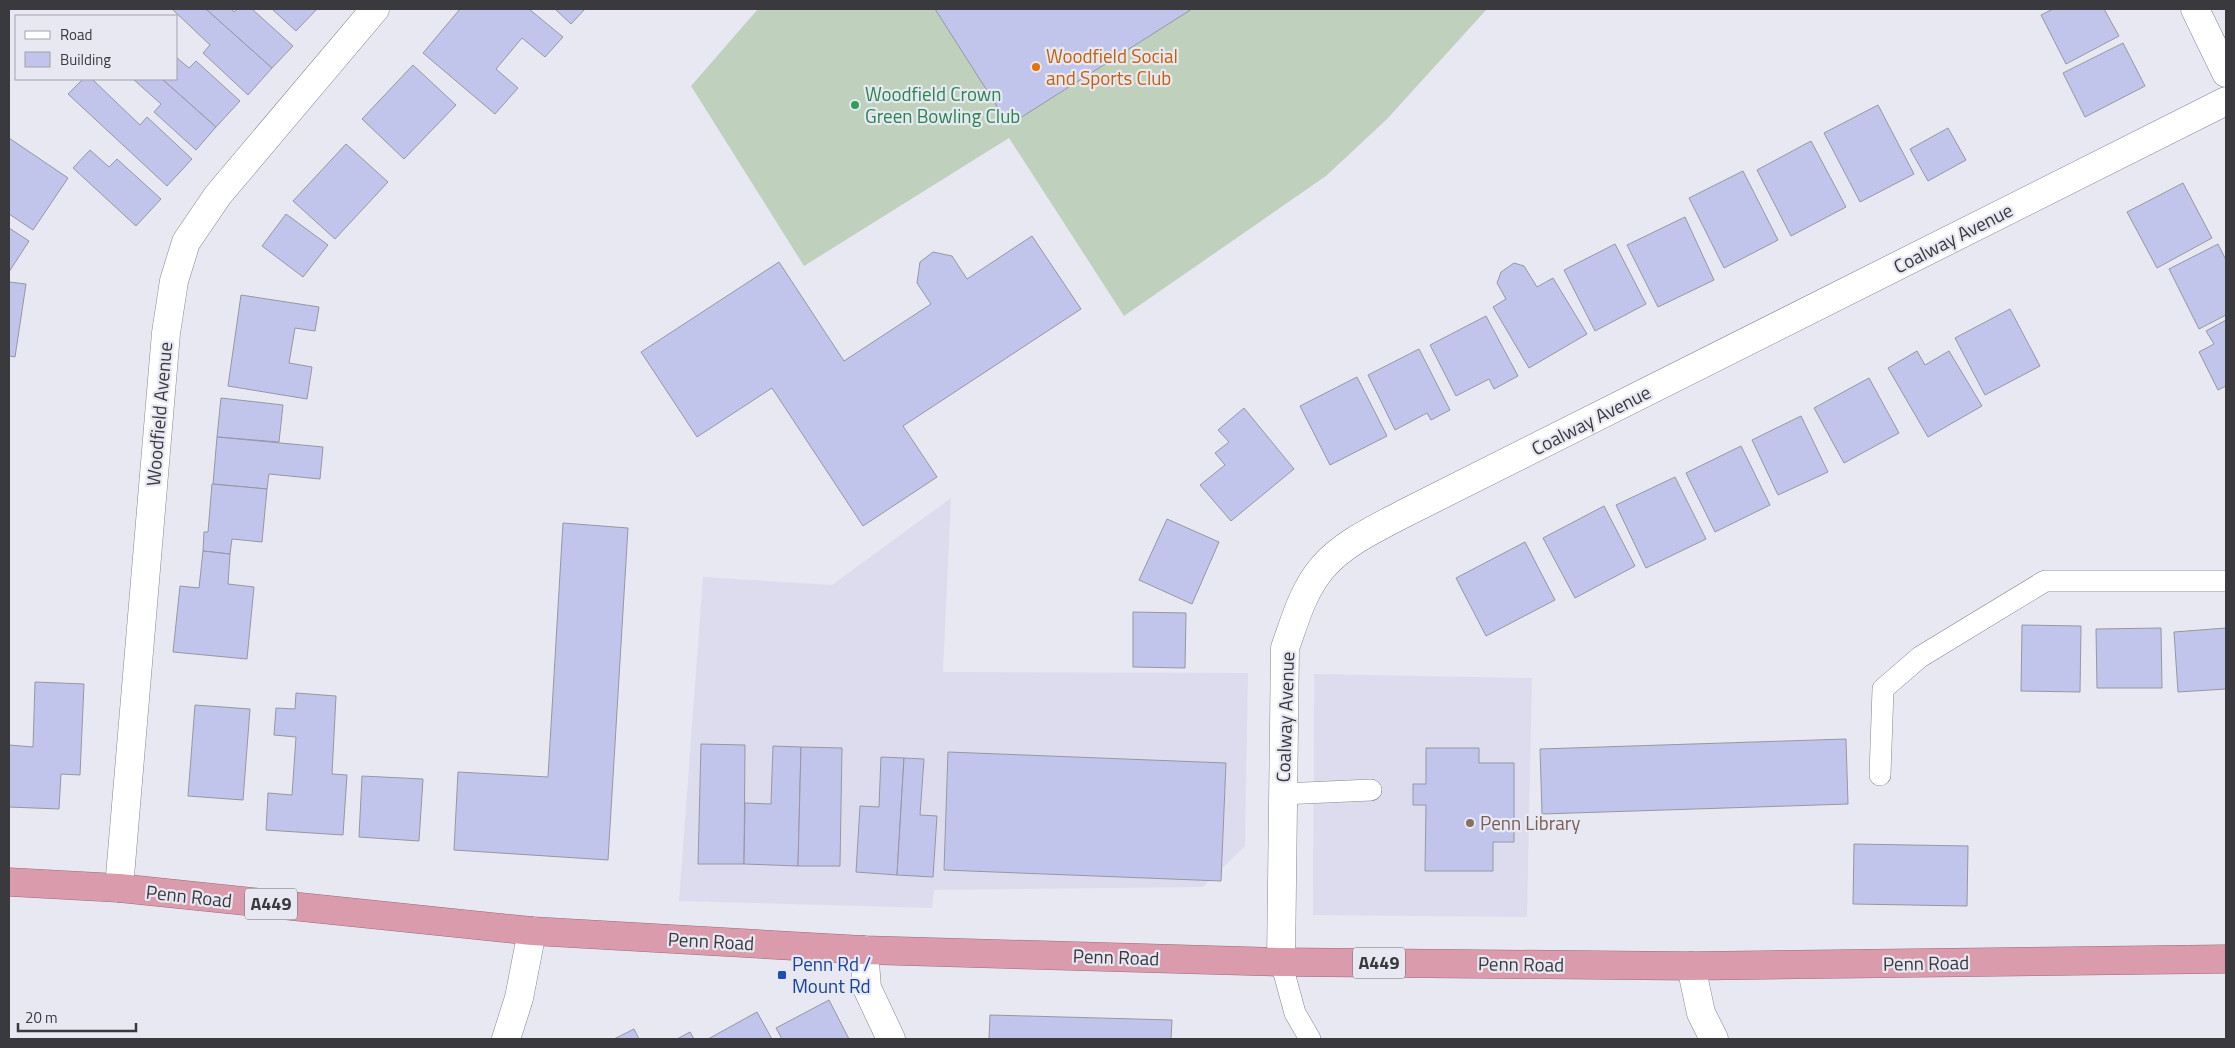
<svg xmlns="http://www.w3.org/2000/svg" width="2235" height="1048" viewBox="0 0 2235 1048" font-family="'Titillium Web',sans-serif">
	<style>
		.built { fill: #dddcee }
		.garden { fill: #bfd1bc }
		.building { fill: #c1c5ec; stroke: #9697a1 }
		.lines { fill: none; stroke-linecap: round; stroke-linejoin: round }
		.service-casing { stroke: #868690; stroke-width: 22 }
		.minor-casing { stroke: #868690; stroke-width: 29 }
		.tertiary-casing { stroke: #868690; stroke-width: 29 }
		.trunk-casing { stroke: #9c6978; stroke-width: 29 }
		.service { stroke: #fff; stroke-width: 21 }
		.minor { stroke: #fff; stroke-width: 28 }
		.tertiary { stroke: #fff; stroke-width: 28 }
		.trunk { stroke: #da9cac; stroke-width: 28 }
		.food-dot { fill: #e8710a; stroke: #e8e8f3; stroke-width: 2 }
		.leisure-dot { fill: #2e9e5b; stroke: #e8e8f3; stroke-width: 2 }
		.education-dot { fill: #8d6e63; stroke: #e8e8f3; stroke-width: 2 }
		.transit-dot { fill: #1a4fb4; stroke: #e8e8f3; stroke-width: 2 }
		.labels { text-anchor: middle; stroke-width: 4.5; stroke-linejoin: round; paint-order: stroke }
		.shield { fill: #e8e8f3; stroke: #6e6e74; stroke-width: 1 }
		.shield-label { font-size: 18px; font-weight: bold; fill: #3a393e }
		.food-label { font-size: 19px; fill: #c56008; stroke: #e8e8f3; text-anchor: start }
		.leisure-label { font-size: 19px; fill: #27864d; stroke: #e8e8f3; text-anchor: start }
		.street-label { font-size: 19px; fill: #3a393e; stroke: #e8e8f3 }
		.education-label { font-size: 19px; fill: #785e54; stroke: #e8e8f3; text-anchor: start }
		.transit-label { font-size: 19px; fill: #164399; stroke: #e8e8f3; text-anchor: start }
	</style>
	<rect width="100%" height="100%" fill="#e8e8f3"/>
	<g class="built">
		<path d="M951,498L943,672L1248,673L1245,846L1203,887L934,890L932,908L679,901L703,577L832,585Z"/>
		<path d="M1314,674L1532,678L1527,917L1313,915Z"/>
	</g>
	<path class="garden" d="M758,9H1487L1387,119L1326,176L1124,316L1009,138L804,266L691,86Z"/>
	<g class="building">
		<path d="M172,9H206L272,68L248,95L203,53L210,45Z"/>
		<path d="M206,9H231L234,12L237,9H252L293,46L272,68Z"/>
		<path d="M272,9H317L296,31Z"/>
		<path d="M460,9H529L563,37L545,57L522,38L496,69L518,88L495,114L423,53Z"/>
		<path d="M555,9H585L571,24Z"/>
		<path d="M935,9H1192L1009,125Z"/>
		<path d="M2053,9H2104L2119,36L2066,64L2041,15Z"/>
		<path d="M2123,43L2145,86L2085,117L2063,73Z"/>
		<path d="M176,57L189,68L196,61L240,101L216,127L162,79H176Z"/>
		<path d="M413,65L456,105L404,159L362,119Z"/>
		<path d="M83,79H92L140,125L147,117L192,159L167,186L68,94Z"/>
		<path d="M133,79H162L216,127L196,150L154,112L161,104Z"/>
		<path d="M1878,105L1914,174L1860,202L1824,133Z"/>
		<path d="M1948,128L1966,160L1928,181L1910,149Z"/>
		<path d="M9,138L68,178L33,230L9,214Z"/>
		<path d="M1811,141L1846,207L1791,236L1757,170Z"/>
		<path d="M346,144L388,182L335,239L293,201Z"/>
		<path d="M90,150L109,167L117,159L161,199L136,226L73,168Z"/>
		<path d="M1743,171L1778,240L1724,268L1689,198Z"/>
		<path d="M2183,183L2212,238L2157,268L2127,212Z"/>
		<path d="M286,214L328,245L303,277L262,246Z"/>
		<path d="M1685,217L1714,280L1658,307L1627,245Z"/>
		<path d="M9,228L29,241L9,272Z"/>
		<path d="M1032,236L1081,309L903,426L937,477L863,526L772,388L697,437L641,352L779,262L844,361L931,304L917,283L920,262L933,252L952,256L967,279Z"/>
		<path d="M1615,244L1646,304L1595,331L1564,270Z"/>
		<path d="M2218,244L2226,260V315L2199,329L2169,269Z"/>
		<path d="M1514,263L1524,266L1537,287L1553,278L1587,334L1529,368L1493,307L1506,299L1497,283L1501,272Z"/>
		<path d="M9,282L26,284L15,357L9,356Z"/>
		<path d="M241,295L319,307L315,331L295,328L289,363L312,367L307,399L228,386Z"/>
		<path d="M2010,309L2040,366L1985,395L1955,338Z"/>
		<path d="M1486,316L1518,376L1494,389L1489,379L1456,396L1430,345Z"/>
		<path d="M2226,320V386L2218,390L2199,352L2214,344L2206,331Z"/>
		<path d="M1419,349L1450,410L1431,420L1427,413L1395,430L1368,375Z"/>
		<path d="M1917,351L1925,365L1949,351L1982,406L1928,437L1888,368Z"/>
		<path d="M1357,377L1387,436L1330,465L1300,406Z"/>
		<path d="M1869,378L1899,433L1844,463L1814,408Z"/>
		<path d="M221,398L283,405L279,442L217,437Z"/>
		<path d="M1244,408L1294,469L1231,521L1200,485L1225,465L1215,453L1229,442L1218,430Z"/>
		<path d="M1801,416L1828,472L1778,495L1752,440Z"/>
		<path d="M217,437L323,447L320,479L269,474L267,489L213,484Z"/>
		<path d="M1741,446L1770,505L1715,532L1686,473Z"/>
		<path d="M1675,477L1706,539L1646,568L1616,505Z"/>
		<path d="M212,484L267,489L262,542L232,539L230,554L203,551L204,532H208Z"/>
		<path d="M1604,506L1635,566L1575,598L1543,538Z"/>
		<path d="M1167,519L1219,542L1192,604L1139,580Z"/>
		<path d="M563,523L628,528L608,860L454,850L458,772L548,777Z"/>
		<path d="M1525,542L1555,600L1486,636L1456,578Z"/>
		<path d="M203,551L230,554L228,584L254,587L247,659L173,652L180,586L199,588Z"/>
		<path d="M1133,612L1186,613L1185,668L1133,667Z"/>
		<path d="M2022,625L2081,626L2080,692L2021,691Z"/>
		<path d="M2161,628L2162,688H2097L2096,629Z"/>
		<path d="M2226,628V689L2178,692L2174,632Z"/>
		<path d="M35,682L84,684L80,775L61,774L59,809L9,807V745L33,747Z"/>
		<path d="M296,693L336,696L332,774L347,775L343,835L266,830L268,793L292,795L296,737L274,735L276,708L295,709Z"/>
		<path d="M195,705L250,709L243,800L188,796Z"/>
		<path d="M1846,739L1848,804L1542,814L1540,749Z"/>
		<path d="M701,744L745,745L744,864H698Z"/>
		<path d="M773,746L801,747L798,866L744,864L745,803L771,804Z"/>
		<path d="M801,747L842,748L840,866H798Z"/>
		<path d="M1426,748H1479V763H1514V842H1493V871H1425L1426,805H1413V784H1426Z"/>
		<path d="M948,752L1226,763L1221,881L944,870Z"/>
		<path d="M881,757L904,758L897,875L856,872L860,806L879,807Z"/>
		<path d="M904,758L924,759L920,815L937,816L933,877L897,875Z"/>
		<path d="M362,776L423,779L419,841L359,837Z"/>
		<path d="M1854,844L1968,846L1967,906L1853,904Z"/>
		<path d="M829,1000L849,1039H782L776,1028Z"/>
		<path d="M757,1012L772,1039H708Z"/>
		<path d="M990,1015L1172,1020L1171,1039H989Z"/>
		<path d="M634,1029L639,1039H614Z"/>
		<path d="M690,1032L694,1039H677Z"/>
	</g>
	<g class="lines">
		<defs>
			<g id="service">
				<path d="M1880,775L1883,689L1920,657L2045,581H2226"/>
				<path d="M1282,794L1371,790"/>
				<path d="M1281,962L1295,1013L1310,1039"/>
			</g>
			<g id="minor">
				<path d="M119,888L166,333L174,281L186,242L218,195L375,9"/>
				<path d="M864,950L867,988L891,1039"/>
				<path d="M1281,962L1285,648C1295,620 1303,590 1323,567C1344,543 1375,529 1403,514L2226,101"/>
				<path d="M1691,966L1701,1013L1714,1039"/>
				<path d="M506,1039L519,998L532,931"/>
			</g>
			<path id="tertiary" d="M2195,9L2226,73"/>
			<path id="trunk" d="M9,882L119,888L532,931L864,950L1281,962L1691,966L2226,959"/>
		</defs>
		<use href="#service" class="service-casing"/>
		<use href="#minor" class="minor-casing"/>
		<use href="#tertiary" class="tertiary-casing"/>
		<use href="#trunk" class="trunk-casing"/>
		<use href="#service" class="service"/>
		<use href="#minor" class="minor"/>
		<use href="#tertiary" class="tertiary"/>
		<use href="#trunk" class="trunk"/>
	</g>
	<circle class="food-dot" cx="1036" cy="67" r="5"/>
	<circle class="leisure-dot" cx="855" cy="105" r="5"/>
	<circle class="education-dot" cx="1470" cy="823" r="5"/>
	<rect class="transit-dot" x="777" y="970" width="10" height="10" rx="2.5"/>
	<g class="labels">
		<g class="shield">
			<rect x="245" y="888.5" width="52" height="31" rx="4"/>
			<rect x="1353" y="947.5" width="52" height="31" rx="4"/>
		</g>
		<g class="shield-label">
			<text x="271" y="910">A449</text>
			<text x="1379" y="969">A449</text>
		</g>
		<g class="food-label">
			<text x="1046" y="63">Woodfield Social<tspan x="1046" dy="22">and Sports Club</tspan></text>
		</g>
		<g class="leisure-label">
			<text x="865" y="101">Woodfield Crown<tspan x="865" dy="22">Green Bowling Club</tspan></text>
		</g>
		<g class="street-label">
			<text transform="translate(1953 238) rotate(-27)" y="7">Coalway Avenue</text>
			<text transform="translate(159 414) rotate(-85)" y="7">Woodfield Avenue</text>
			<text transform="translate(1591 420) rotate(-27)" y="7">Coalway Avenue</text>
			<text transform="translate(1285 717) rotate(-88)" y="7">Coalway Avenue</text>
			<text transform="translate(189 896) rotate(6)" y="7">Penn Road</text>
			<text transform="translate(711 941) rotate(3)" y="7">Penn Road</text>
			<text transform="translate(1116 957) rotate(2)" y="7">Penn Road</text>
			<text transform="translate(1926 963) rotate(-1)" y="7">Penn Road</text>
			<text transform="translate(1521 964) rotate(1)" y="7">Penn Road</text>
		</g>
		<g class="education-label">
			<text x="1480" y="830">Penn Library</text>
		</g>
		<g class="transit-label">
			<text x="792" y="971">Penn Rd /<tspan x="792" dy="22">Mount Rd</tspan></text>
		</g>
	</g>
	<rect width="2235" height="1048" fill="none" stroke="#3a393e" stroke-width="20"/>
	<rect x="15" y="15" width="162" height="65" fill="#e8e8f3" stroke="#a2a2ab"/>
	<rect x="25" y="31" width="25" height="8" fill="#ffffff" stroke="#a2a2ab"/>
	<text x="60" y="40" font-size="15" fill="#3a393e">Road</text>
	<rect x="25" y="52" width="25" height="15" fill="#c1c5ec" stroke="#a2a2ab"/>
	<text x="60" y="65" font-size="15" fill="#3a393e">Building</text>
	<path d="M18 1023v8h118v-8" fill="none" stroke="#3a393e" stroke-width="2.5"/>
	<text x="25" y="1023" font-size="15" fill="#3a393e" stroke="#e8e8f3" stroke-width="4" paint-order="stroke">20 m</text>
</svg>
